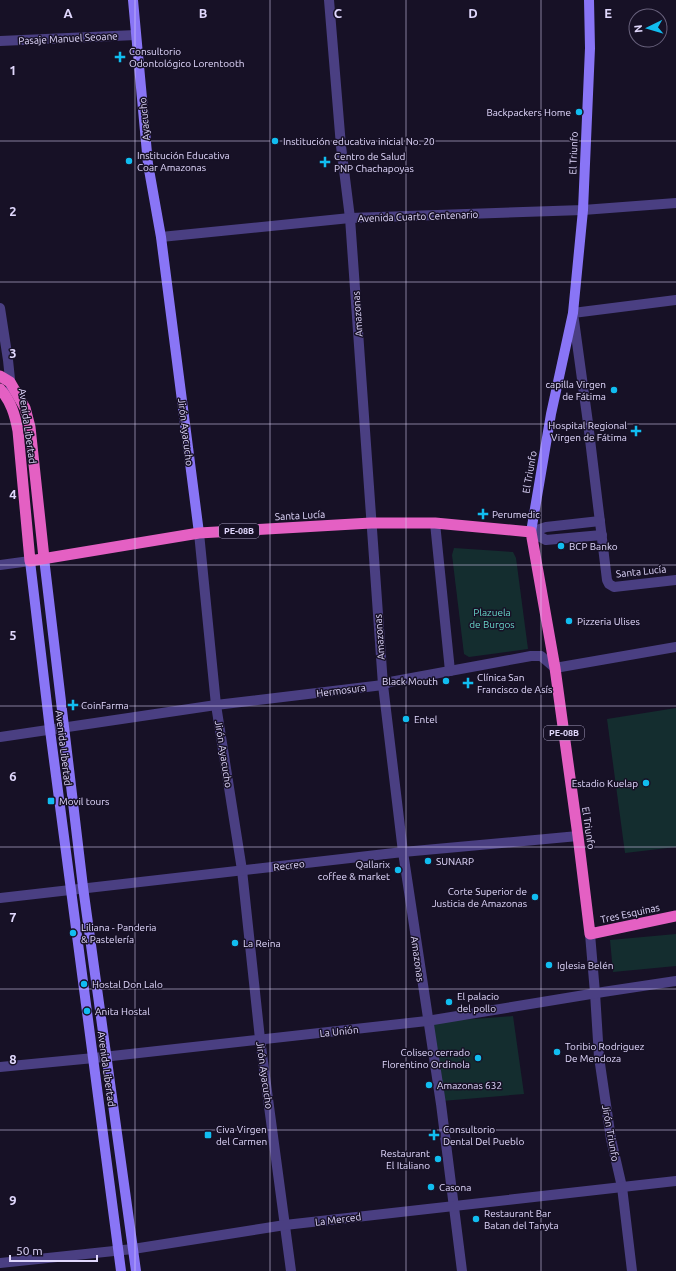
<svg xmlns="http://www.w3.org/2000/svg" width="676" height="1271" viewBox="0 0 676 1271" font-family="Ubuntu,sans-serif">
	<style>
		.green { fill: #142d2f }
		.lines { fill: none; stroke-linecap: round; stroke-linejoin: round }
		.minor { stroke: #4a3f82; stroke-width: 10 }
		.tertiary { stroke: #4a3f82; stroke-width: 10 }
		.secondary { stroke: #8975f6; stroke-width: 10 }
		.trunk { stroke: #e460c3; stroke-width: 11 }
		.grid { fill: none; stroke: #e1d8fd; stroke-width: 1; stroke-opacity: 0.55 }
		.poi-dot { fill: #11bdf0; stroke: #171126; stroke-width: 1.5 }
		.labels { text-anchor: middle; stroke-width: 3; stroke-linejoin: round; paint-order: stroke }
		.shield { fill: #171126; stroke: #a49cbc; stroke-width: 1 }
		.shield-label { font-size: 9px; font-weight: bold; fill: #e1d8fd }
		.street-label { font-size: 10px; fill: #e1d8fd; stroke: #171126 }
		.poi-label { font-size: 10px; fill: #e1d8fd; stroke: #171126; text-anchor: start }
		.park-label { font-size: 10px; fill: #68d9cb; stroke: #171126 }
		.grid-label { font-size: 13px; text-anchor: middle; font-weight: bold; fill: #e1d8fd; stroke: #171126; stroke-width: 3; stroke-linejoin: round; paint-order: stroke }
	</style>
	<rect width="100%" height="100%" fill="#171126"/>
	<g class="green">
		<path d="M454,548L513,552L516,558L528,649L469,657L464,654L452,555Z"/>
		<path d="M676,708V847L625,853L607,719Z"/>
		<path d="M676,934V966L613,972L610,940Z"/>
		<path d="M513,1016L524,1094L442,1101L433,1022Z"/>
	</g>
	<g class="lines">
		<g class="minor">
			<path d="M329,0L341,146L350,218L383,685L403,852L441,1104L462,1271"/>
			<path d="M0,41L136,35"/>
			<path d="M676,300L573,313L588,423L607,580L609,584L614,587L676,580"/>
			<path d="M0,308L8,360L11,389"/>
			<path d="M435,523L450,671"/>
			<path d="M531,532L546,540L602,535"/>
			<path d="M531,532L546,527L600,521"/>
			<path d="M199,533L216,705L242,870L260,1039L291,1271"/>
			<path d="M0,737L216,705L383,685L390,682L531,656H541L555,668L676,647"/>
			<path d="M0,898L403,852L578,836"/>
			<path d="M590,934L595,993L599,1057L611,1139L622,1187L632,1271"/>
			<path d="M0,1067L94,1058L427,1021L603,992L676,981"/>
			<path d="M0,1263L133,1249L285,1225L676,1181"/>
		</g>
		<g class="tertiary">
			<path d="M161,237L350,218L583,210L676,203"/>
			<path d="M0,565L30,561"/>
		</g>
		<g class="secondary">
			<path d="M133,0L148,164L161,237L199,533"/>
			<path d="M531,532L551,414L573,313L583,210L590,48L589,0"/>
			<path d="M44,558L83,887L136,1271"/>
			<path d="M30,561L50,730L121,1271"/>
		</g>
		<g class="trunk">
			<path d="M0,376L10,382L25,408L30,427L44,558"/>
			<path d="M0,389C11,401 15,415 18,431L30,561L199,533L371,523H435L531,532L555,668L578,836L590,934L676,916"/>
		</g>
	</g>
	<path class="grid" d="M135,0V1271M270,0V1271M406,0V1271M541,0V1271M0,141H676M0,282H676M0,424H676M0,565H676M0,706H676M0,847H676M0,989H676M0,1130H676"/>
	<g class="poi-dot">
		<path d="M118 51h4v4h4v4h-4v4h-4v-4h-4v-4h4z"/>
		<circle cx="579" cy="112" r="4"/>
		<circle cx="275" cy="141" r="4"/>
		<circle cx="129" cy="161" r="4"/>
		<path d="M323 156h4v4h4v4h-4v4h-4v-4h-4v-4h4z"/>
		<circle cx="614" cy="390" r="4"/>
		<path d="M634 425h4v4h4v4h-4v4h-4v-4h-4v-4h4z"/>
		<path d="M481 508h4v4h4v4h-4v4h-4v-4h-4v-4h4z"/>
		<circle cx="561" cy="546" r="4"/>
		<circle cx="569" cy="621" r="4"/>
		<circle cx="446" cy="681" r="4"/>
		<path d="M466 677h4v4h4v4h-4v4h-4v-4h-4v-4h4z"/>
		<path d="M71 699h4v4h4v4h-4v4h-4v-4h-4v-4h4z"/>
		<circle cx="406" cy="719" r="4"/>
		<circle cx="646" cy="783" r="4"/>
		<rect x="47" y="797" width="8" height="8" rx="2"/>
		<circle cx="428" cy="861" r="4"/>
		<circle cx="398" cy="870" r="4"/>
		<circle cx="535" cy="897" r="4"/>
		<circle cx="73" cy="933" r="4"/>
		<circle cx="235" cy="943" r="4"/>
		<circle cx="549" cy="965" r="4"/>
		<circle cx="84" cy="984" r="4"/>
		<circle cx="449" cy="1002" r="4"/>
		<circle cx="87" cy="1011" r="4"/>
		<circle cx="557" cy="1052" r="4"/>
		<circle cx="478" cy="1058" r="4"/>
		<circle cx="429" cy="1085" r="4"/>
		<rect x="204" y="1131" width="8" height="8" rx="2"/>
		<path d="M432 1129h4v4h4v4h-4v4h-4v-4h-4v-4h4z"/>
		<circle cx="438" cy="1159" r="4"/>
		<circle cx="431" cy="1187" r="4"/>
		<circle cx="476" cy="1219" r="4"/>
	</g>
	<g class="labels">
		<g class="shield">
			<rect x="219" y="524" width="40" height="14" rx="3"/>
			<rect x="544" y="726" width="40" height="14" rx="3"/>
		</g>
		<g class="shield-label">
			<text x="239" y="534">PE-08B</text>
			<text x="564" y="736">PE-08B</text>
		</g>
		<g class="street-label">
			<text transform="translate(68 38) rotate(-3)" y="4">Pasaje Manuel Seoane</text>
			<text transform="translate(144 119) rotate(-95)" y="4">Ayacucho</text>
			<text transform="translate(573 153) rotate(-88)" y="4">El Triunfo</text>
			<text transform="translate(418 216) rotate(-2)" y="4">Avenida Cuarto Centenario</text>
			<text transform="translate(357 314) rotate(-94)" y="4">Amazonas</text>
			<text transform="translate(28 426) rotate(82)" y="4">Avenida Libertad</text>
			<text transform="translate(186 432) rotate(83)" y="4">Jirón Ayacucho</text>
			<text transform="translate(529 472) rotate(-80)" y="4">El Triunfo</text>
			<text transform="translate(300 515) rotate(-3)" y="4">Santa Lucía</text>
			<text transform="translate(641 571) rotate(-6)" y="4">Santa Lucía</text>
			<text transform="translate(379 637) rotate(-94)" y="4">Amazonas</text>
			<text transform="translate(341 690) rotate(-7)" y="4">Hermosura</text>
			<text transform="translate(64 748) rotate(83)" y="4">Avenida Libertad</text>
			<text transform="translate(224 754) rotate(81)" y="4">Jirón Ayacucho</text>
			<text transform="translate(589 828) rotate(82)" y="4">El Triunfo</text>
			<text transform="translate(289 865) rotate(-7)" y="4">Recreo</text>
			<text transform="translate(630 913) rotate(-12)" y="4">Tres Esquinas</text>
			<text transform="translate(418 959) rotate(82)" y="4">Amazonas</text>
			<text transform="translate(339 1031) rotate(-6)" y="4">La Unión</text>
			<text transform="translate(107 1069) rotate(82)" y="4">Avenida Libertad</text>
			<text transform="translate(265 1075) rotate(82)" y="4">Jirón Ayacucho</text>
			<text transform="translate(611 1133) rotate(80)" y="4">Jirón Triunfo</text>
			<text transform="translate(338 1219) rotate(-7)" y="4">La Merced</text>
		</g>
		<g class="poi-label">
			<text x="129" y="55">Consultorio<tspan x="129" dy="12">Odontológico Lorentooth</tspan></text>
			<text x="571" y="116" text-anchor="end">Backpackers Home</text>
			<text x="283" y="145">Institución educativa inicial No. 20</text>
			<text x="137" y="159">Institución Educativa<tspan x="137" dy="12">Coar Amazonas</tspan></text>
			<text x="334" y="160">Centro de Salud<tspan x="334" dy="12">PNP Chachapoyas</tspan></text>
			<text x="606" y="388" text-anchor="end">capilla Virgen<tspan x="606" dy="12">de Fátima</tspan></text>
			<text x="627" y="429" text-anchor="end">Hospital Regional<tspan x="627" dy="12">Virgen de Fátima</tspan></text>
			<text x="492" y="518">Perumedic</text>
			<text x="569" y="550">BCP Banko</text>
			<text x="577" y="625">Pizzeria Ulises</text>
			<text x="477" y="681">Clínica San<tspan x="477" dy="12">Francisco de Asís</tspan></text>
			<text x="438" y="685" text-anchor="end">Black Mouth</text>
			<text x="81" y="709">CoinFarma</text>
			<text x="414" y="723">Entel</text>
			<text x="638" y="787" text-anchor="end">Estadio Kuelap</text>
			<text x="59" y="805">Movil tours</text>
			<text x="436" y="865">SUNARP</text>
			<text x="390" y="868" text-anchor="end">Qallarix<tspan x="390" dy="12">coffee &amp; market</tspan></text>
			<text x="527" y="895" text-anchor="end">Corte Superior de<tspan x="527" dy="12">Justicia de Amazonas</tspan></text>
			<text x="81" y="931">Liliana - Panderia<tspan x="81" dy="12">&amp; Pastelería</tspan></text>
			<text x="243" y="947">La Reina</text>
			<text x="557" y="969">Iglesia Belén</text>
			<text x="92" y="988">Hostal Don Lalo</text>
			<text x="457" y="1000">El palacio<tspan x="457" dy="12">del pollo</tspan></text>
			<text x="95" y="1015">Anita Hostal</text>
			<text x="565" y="1050">Toribio Rodriguez<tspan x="565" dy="12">De Mendoza</tspan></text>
			<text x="470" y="1056" text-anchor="end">Coliseo cerrado<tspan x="470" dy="12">Florentino Ordinola</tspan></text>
			<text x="437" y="1089">Amazonas 632</text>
			<text x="216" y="1133">Civa Virgen<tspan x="216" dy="12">del Carmen</tspan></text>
			<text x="443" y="1133">Consultorio<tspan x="443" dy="12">Dental Del Pueblo</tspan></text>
			<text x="430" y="1157" text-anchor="end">Restaurant<tspan x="430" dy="12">El Italiano</tspan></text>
			<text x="439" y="1191">Casona</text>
			<text x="484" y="1217">Restaurant Bar<tspan x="484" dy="12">Batan del Tanyta</tspan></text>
		</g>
		<g class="park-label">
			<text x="492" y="616">Plazuela<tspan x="492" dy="12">de Burgos</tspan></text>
		</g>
	</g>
	<g class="grid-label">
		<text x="68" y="18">A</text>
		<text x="203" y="18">B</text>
		<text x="338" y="18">C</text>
		<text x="473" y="18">D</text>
		<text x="608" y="18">E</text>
		<text x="13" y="75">1</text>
		<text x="13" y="216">2</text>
		<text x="13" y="358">3</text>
		<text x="13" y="499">4</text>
		<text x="13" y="640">5</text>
		<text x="13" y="781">6</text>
		<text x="13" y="922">7</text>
		<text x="13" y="1064">8</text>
		<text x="13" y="1205">9</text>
	</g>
	<g transform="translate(648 28) rotate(265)"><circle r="19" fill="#171126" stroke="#68617c"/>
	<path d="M0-3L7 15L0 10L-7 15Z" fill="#11bdf0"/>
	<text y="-6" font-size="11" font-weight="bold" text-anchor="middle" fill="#e1d8fd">N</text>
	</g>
	<path d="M10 1255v6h87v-6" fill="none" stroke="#e1d8fd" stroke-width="2"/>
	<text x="16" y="1255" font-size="12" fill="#e1d8fd" stroke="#171126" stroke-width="3" paint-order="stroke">50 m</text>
</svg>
